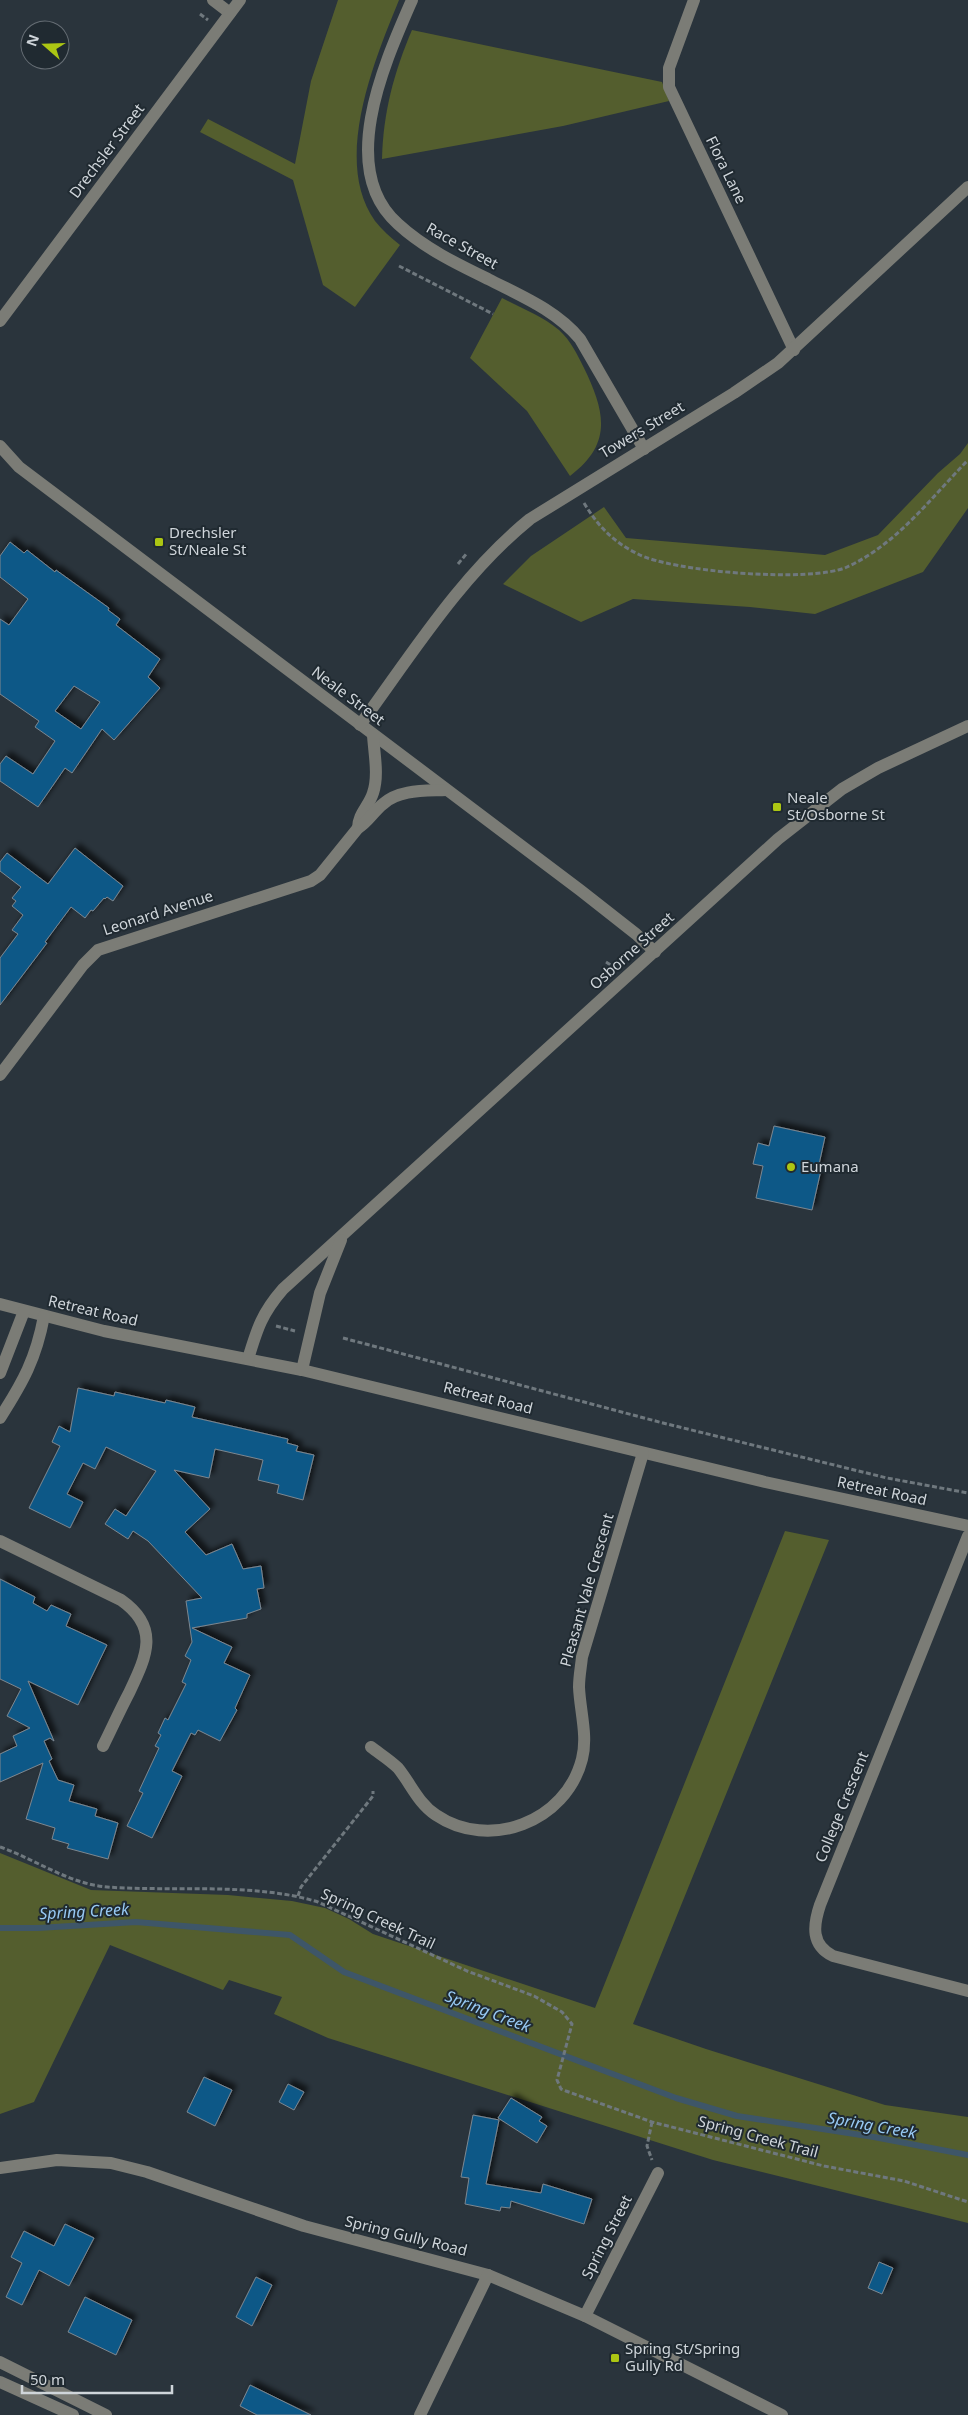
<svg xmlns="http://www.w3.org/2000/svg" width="968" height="2415" viewBox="0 0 968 2415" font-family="'Noto Sans',sans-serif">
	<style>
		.green { fill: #545e2e }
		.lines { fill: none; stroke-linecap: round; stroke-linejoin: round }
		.stream { stroke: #3e5668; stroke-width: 6 }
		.building { fill: #105887; stroke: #7c8790; fill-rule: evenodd; filter: url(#shadow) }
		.path { stroke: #6f787e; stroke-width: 3; stroke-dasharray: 5 2.5; stroke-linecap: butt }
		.minor { stroke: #7b7c76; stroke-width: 12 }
		.poi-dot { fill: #acc613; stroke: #202a31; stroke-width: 2 }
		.labels { text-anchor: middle; stroke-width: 4; stroke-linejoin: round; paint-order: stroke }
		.street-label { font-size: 15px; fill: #cfd5da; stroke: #202a31 }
		.poi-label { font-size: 15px; fill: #cfd5da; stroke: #202a31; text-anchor: start }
		.water-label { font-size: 16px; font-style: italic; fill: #97c9f3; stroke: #202a31 }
	</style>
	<defs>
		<filter id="shadow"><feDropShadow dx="4.5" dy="-4.5" stdDeviation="2.5" flood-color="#0009"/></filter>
	</defs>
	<rect width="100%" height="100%" fill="#2a343c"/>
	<g class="green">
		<path d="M338,0H399C375,59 332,161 375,221C382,230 391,238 400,245L355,307L323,285L293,180L200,132L208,119L295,164L311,81Z"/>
		<path d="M412,30L662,82L669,101L563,126L382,159C383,113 394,72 412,30Z"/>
		<path d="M502,298C521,308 542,316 559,330C571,341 577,354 584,368C605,411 613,444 570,476L527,411L470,358Z"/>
		<path d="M968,443V508L923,572L815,614L750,607L633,599L581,622L503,584L531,556L604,507L626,538L825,555L878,535L938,473L960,454Z"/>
		<path d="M785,1531L829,1540L633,2024L706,2049L885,2105L968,2117V2223L713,2160L328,2038L274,2014L282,1997L229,1980L223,1990L110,1945L34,2102L0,2114V1853L91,1890L228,1895L292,1901L325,1908L349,1919L373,1934L595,2008Z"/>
	</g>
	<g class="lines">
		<path class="stream" d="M0,1928H38L136,1922L290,1935L344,1972L676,2098L737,2116L874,2137L968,2155"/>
	</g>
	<g class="building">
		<path d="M10,542L24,553L27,550L55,572L56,570L109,608L108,610L120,619L116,625L160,659L148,677L160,688L114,740L102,729L72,773L65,768L38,807L0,781V764L6,756L33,774L55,741L35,727L39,721L0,694V619L9,625L28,599L0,577V556ZM74,686L100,702L81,729L55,711Z"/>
		<path d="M75,848L123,886L113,901L107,897L105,899L104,898L93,911L91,910L85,918L71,907L45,942L47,943L0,1005V958L18,934L12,930L23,915L12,906L16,901L12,898L21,887L0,871V862L7,853L48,884Z"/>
		<path d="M774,1126L825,1137L818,1169L821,1170L812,1210L756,1198L763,1166L753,1164L758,1143L769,1146Z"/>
		<path d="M78,1388L114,1396L115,1392L165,1403L166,1400L195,1407L192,1417L288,1439L287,1443L298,1446L296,1451L314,1455L303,1500L277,1493L279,1485L258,1480L263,1460L215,1449L209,1478L174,1470L210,1509L185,1532L206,1555L232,1544L243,1569L261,1566L264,1588L257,1589L261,1609L247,1614V1618L192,1628L232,1647L224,1663L250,1675L235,1708L237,1710L220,1741L198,1730L195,1735L191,1733L172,1771L182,1776L152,1838L127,1826L143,1793L139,1791L159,1748L155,1746L161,1735L158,1733L165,1718L168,1720L186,1684L182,1682L191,1660L185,1656L192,1642L186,1601L202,1598L148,1541L133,1531L128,1539L105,1524L115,1509L126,1516L156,1471L106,1447L95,1469L83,1463L67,1494L83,1502L70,1528L29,1508L60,1446L52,1442L59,1426L70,1432Z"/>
		<path d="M0,1579L35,1597L33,1603L47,1611L51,1605L71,1614L66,1626L107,1645L78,1705L28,1681L54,1741L50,1738L44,1741L52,1759L49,1761L58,1780L74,1785L69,1801L97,1809L95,1816L118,1823L108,1859L67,1848L69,1844L52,1839L55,1828L26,1819L43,1763L0,1782V1754L17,1746L13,1736L30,1728L7,1716L21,1689L0,1679Z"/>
		<path d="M204,2077L232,2090L215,2126L187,2112Z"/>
		<path d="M288,2084L304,2092L294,2110L279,2102Z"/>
		<path d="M511,2098L542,2117L539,2121L547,2126L537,2143L498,2118Z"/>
		<path d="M473,2115L499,2120L486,2184L541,2193L543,2184L592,2199L584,2224L511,2201L510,2208L501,2207L500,2211L465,2204L469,2178L461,2177Z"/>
		<path d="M65,2224L94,2238L69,2286L39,2270L22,2305L6,2297L22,2263L11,2257L24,2231L54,2246Z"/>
		<path d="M879,2262L893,2268L882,2294L868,2288Z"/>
		<path d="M256,2277L272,2285L252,2326L236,2317Z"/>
		<path d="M85,2297L132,2320L116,2355L68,2332Z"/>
		<path d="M250,2385L311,2415H257L240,2406Z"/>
	</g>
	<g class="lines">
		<g class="path">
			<path d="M200,14L208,20"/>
			<path d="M399,266L493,314"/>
			<path d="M584,503C598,526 613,542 638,554C672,572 812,583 847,567C897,544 930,499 968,460"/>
			<path d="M458,564L467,553"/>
			<path d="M606,962L614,967"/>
			<path d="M276,1326L295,1331"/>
			<path d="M343,1338L663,1423L887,1478L968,1493"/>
			<path d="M0,1847C35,1859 69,1884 107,1887C174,1892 253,1882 318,1902L467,1971L534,1996L562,2012L572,2024L557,2080L561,2089L566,2091L652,2122L824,2166L904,2181L968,2202"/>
			<path d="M298,1896L301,1887L373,1796V1791"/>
			<path d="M652,2122L647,2146L652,2160"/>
		</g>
		<g class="minor">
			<path d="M213,0L230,13"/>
			<path d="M412,0C385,62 336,169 398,224C424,248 457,264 488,279C521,296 556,310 580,339L644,449"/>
			<path d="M694,0L669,68V87L794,350"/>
			<path d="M0,321L240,0"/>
			<path d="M0,446L19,467L580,890L636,934L655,952"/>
			<path d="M360,725C412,654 461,575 530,519L734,393L778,363L968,187"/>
			<path d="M358,828C358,814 369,806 373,793C379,775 374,753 373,735"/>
			<path d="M0,1075L83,965L98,950L311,881L320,875L358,828C368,822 373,812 383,804C399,789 426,791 446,790"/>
			<path d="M0,1304L104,1331L302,1370L765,1482L968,1526"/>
			<path d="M248,1359C257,1329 262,1313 283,1289L778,839L842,789L878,768L968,726"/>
			<path d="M302,1370L320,1293L341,1240"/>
			<path d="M0,1373L24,1311"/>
			<path d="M0,1418C23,1382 36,1359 44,1316"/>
			<path d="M968,1536L820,1905C813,1926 811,1945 833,1956L968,1991"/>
			<path d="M0,1541L121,1600C161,1628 146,1657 129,1693C120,1710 112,1728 103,1746"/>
			<path d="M371,1747C380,1754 390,1760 398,1768C411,1784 418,1803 436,1815C489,1851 566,1822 582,1759C588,1736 580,1711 579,1687C579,1677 581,1667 582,1657L643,1453"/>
			<path d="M0,2168L57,2160L111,2163L147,2172L304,2226L488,2275L585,2316L782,2415"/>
			<path d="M585,2316L658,2173"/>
			<path d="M0,2362L106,2415"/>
			<path d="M0,2382L73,2415"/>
			<path d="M420,2415L488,2275"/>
		</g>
	</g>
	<g class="poi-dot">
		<rect x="154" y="537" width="10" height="10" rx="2.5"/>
		<rect x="772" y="802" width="10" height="10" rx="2.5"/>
		<circle cx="791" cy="1167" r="5"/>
		<rect x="610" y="2353" width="10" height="10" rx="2.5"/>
	</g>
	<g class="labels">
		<g class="street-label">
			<text transform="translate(107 151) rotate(-53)" y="5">Drechsler Street</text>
			<text transform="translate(726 170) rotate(64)" y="5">Flora Lane</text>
			<text transform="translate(462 246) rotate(29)" y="5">Race Street</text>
			<text transform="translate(642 430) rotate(-31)" y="5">Towers Street</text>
			<text transform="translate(348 696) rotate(37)" y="5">Neale Street</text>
			<text transform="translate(158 913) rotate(-18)" y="5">Leonard Avenue</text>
			<text transform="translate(632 951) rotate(-42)" y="5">Osborne Street</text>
			<text transform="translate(93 1311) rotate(13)" y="5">Retreat Road</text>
			<text transform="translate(488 1398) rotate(14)" y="5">Retreat Road</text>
			<text transform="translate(882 1491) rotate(12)" y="5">Retreat Road</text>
			<text transform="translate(587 1590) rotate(-74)" y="5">Pleasant Vale Crescent</text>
			<text transform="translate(842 1807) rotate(-68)" y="5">College Crescent</text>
			<text transform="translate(378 1919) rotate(25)" y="5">Spring Creek Trail</text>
			<text transform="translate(758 2137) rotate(15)" y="5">Spring Creek Trail</text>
			<text transform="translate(406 2236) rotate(14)" y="5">Spring Gully Road</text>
			<text transform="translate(607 2237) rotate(-63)" y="5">Spring Street</text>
		</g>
		<g class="poi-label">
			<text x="169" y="538">Drechsler<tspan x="169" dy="17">St/Neale St</tspan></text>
			<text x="787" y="803">Neale<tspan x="787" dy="17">St/Osborne St</tspan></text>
			<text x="801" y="1172">Eumana</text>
			<text x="625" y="2354">Spring St/Spring<tspan x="625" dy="17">Gully Rd</tspan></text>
		</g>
		<g class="water-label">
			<text transform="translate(84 1911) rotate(-3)" y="6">Spring Creek</text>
			<text transform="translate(488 2011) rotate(21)" y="6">Spring Creek</text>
			<text transform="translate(872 2125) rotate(10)" y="6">Spring Creek</text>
		</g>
	</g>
	<g transform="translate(45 45) rotate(290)"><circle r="24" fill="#202a31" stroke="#666e75"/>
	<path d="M0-4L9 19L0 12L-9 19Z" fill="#acc613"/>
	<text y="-8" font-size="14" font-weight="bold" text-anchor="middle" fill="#cfd5da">N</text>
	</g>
	<path d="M22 2385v8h150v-8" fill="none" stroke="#cfd5da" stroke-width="2.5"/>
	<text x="30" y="2385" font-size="15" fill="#cfd5da" stroke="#202a31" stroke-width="4" paint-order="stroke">50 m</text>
</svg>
